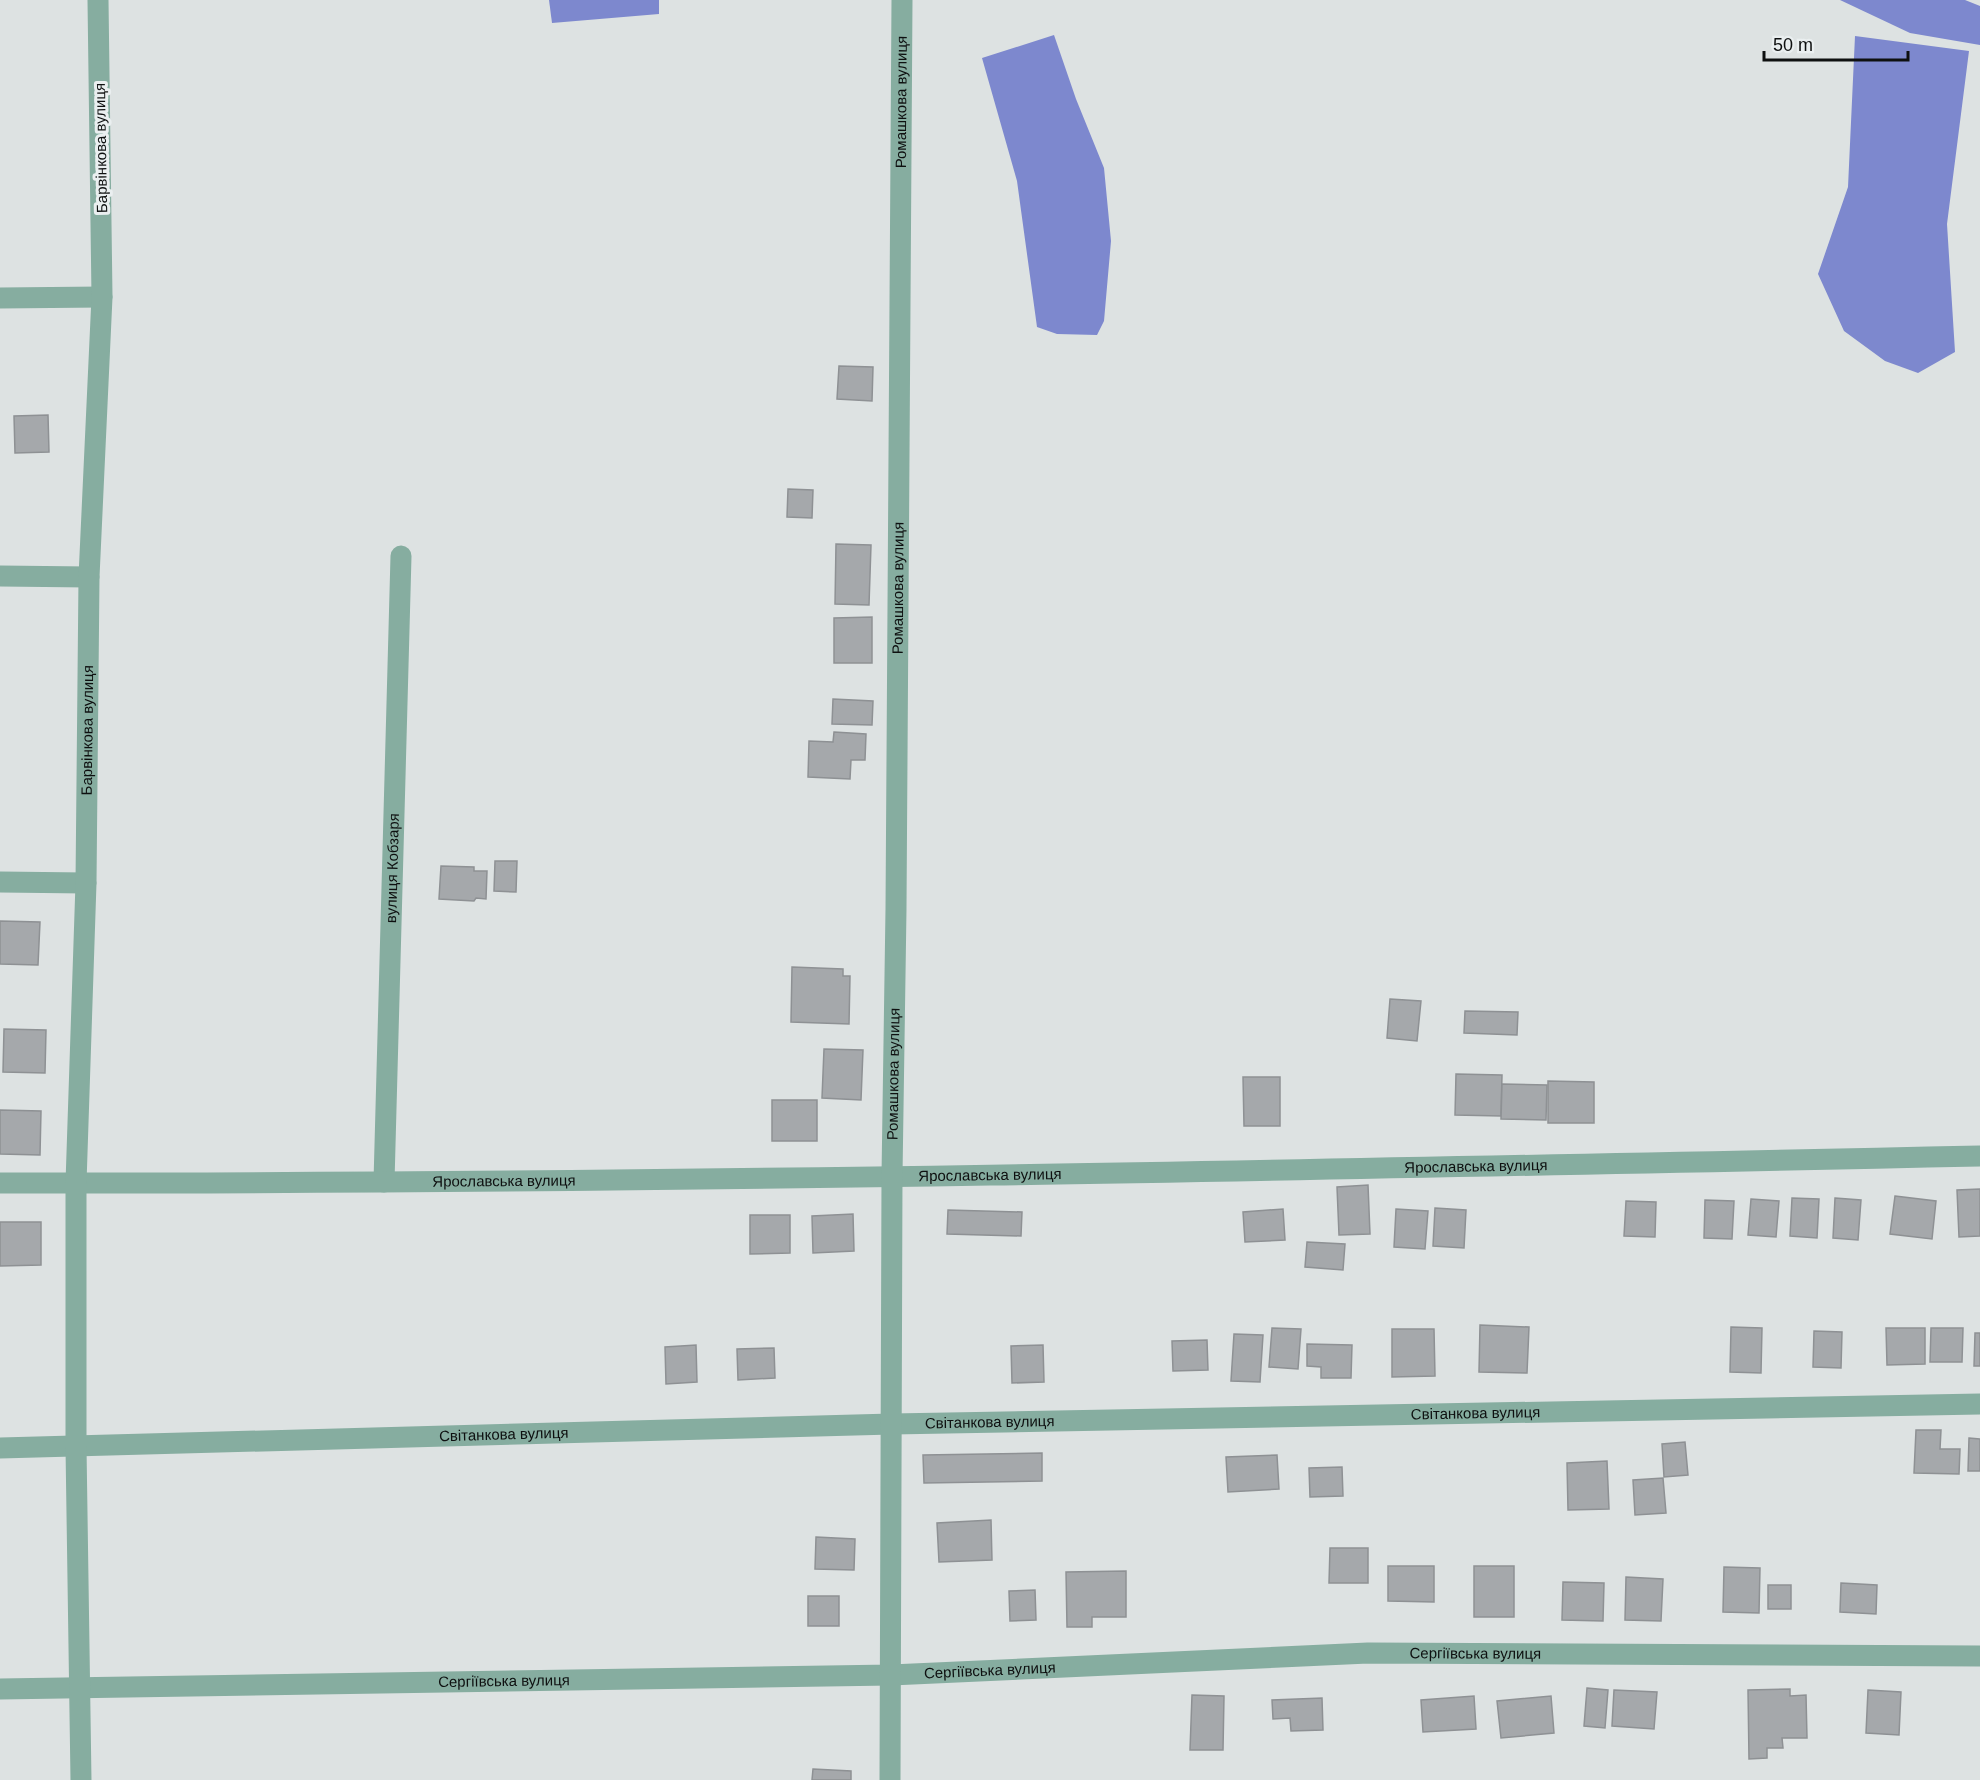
<svg xmlns="http://www.w3.org/2000/svg" width="1980" height="1780" viewBox="0 0 1980 1780" font-family="Arial,sans-serif">
	<style>
		.water { fill: #7d88ce }
		.building { fill: #a5a8ab; stroke: #8e9194; stroke-width: 1.5 }
		.lines { fill: none; stroke-linecap: round; stroke-linejoin: round }
		.minor { stroke: #86ada0; stroke-width: 21 }
		.labels { text-anchor: middle; stroke-width: 6; stroke-linejoin: round; paint-order: stroke }
		.street-label { font-size: 15px; fill: #0e1010; stroke: #eaeff0 }
	</style>
	<rect width="100%" height="100%" fill="#dde2e2"/>
	<g class="water">
		<path d="M549,0H659V14L552,23Z"/>
		<path d="M1840,0H1965L1980,6V45L1910,33Z"/>
		<path d="M1054,35L1076,99L1104,168L1111,241L1104,321L1097,335L1057,334L1037,327L1017,181L982,58Z"/>
		<path d="M1855,36L1969,51L1947,224L1955,352L1918,373L1885,361L1844,331L1818,274L1848,187Z"/>
	</g>
	<g class="building">
		<path d="M839,366L873,367L872,401L837,399Z"/>
		<path d="M48,415L49,452L15,453L14,416Z"/>
		<path d="M788,489L813,490L812,518L787,517Z"/>
		<path d="M836,544L871,545L869,605L835,604Z"/>
		<path d="M872,617V663H834V618Z"/>
		<path d="M833,699L873,701L872,725L832,724Z"/>
		<path d="M834,732L866,734L865,760H851L850,779L808,777L809,741L833,742Z"/>
		<path d="M495,861H517L516,892L494,891Z"/>
		<path d="M441,866L474,867V871H487L486,899L476,898L474,901L439,899Z"/>
		<path d="M0,921L40,922L38,965L0,964Z"/>
		<path d="M792,967L843,969V976H850L849,1024L791,1022Z"/>
		<path d="M1390,999L1421,1001L1417,1041L1387,1038Z"/>
		<path d="M1465,1011L1518,1012L1517,1035L1464,1033Z"/>
		<path d="M4,1029L46,1030L45,1073L3,1072Z"/>
		<path d="M824,1049L863,1050L861,1100L822,1098Z"/>
		<path d="M1456,1074L1502,1075L1501,1116L1455,1115Z"/>
		<path d="M1243,1077H1280V1126H1244Z"/>
		<path d="M1548,1081L1594,1082V1123H1548Z"/>
		<path d="M1502,1084L1547,1085L1546,1120L1501,1119Z"/>
		<rect x="772" y="1100" width="45" height="41"/>
		<path d="M0,1110L41,1111L40,1155L0,1154Z"/>
		<path d="M1368,1185L1370,1234L1339,1235L1337,1187Z"/>
		<path d="M1980,1189V1236L1959,1237L1957,1190Z"/>
		<path d="M1895,1196L1936,1201L1932,1239L1890,1234Z"/>
		<path d="M1792,1198L1819,1199L1817,1238L1790,1236Z"/>
		<path d="M1835,1198L1861,1200L1858,1240L1833,1238Z"/>
		<path d="M1751,1199L1779,1201L1776,1237L1748,1235Z"/>
		<path d="M1705,1200L1734,1201L1732,1239L1704,1238Z"/>
		<path d="M1626,1201L1656,1202L1655,1237L1624,1236Z"/>
		<path d="M1435,1208L1466,1210L1464,1248L1433,1246Z"/>
		<path d="M1283,1209L1285,1240L1245,1242L1243,1212Z"/>
		<path d="M1396,1209L1428,1211L1425,1249L1394,1247Z"/>
		<path d="M948,1210L1022,1212L1021,1236L947,1234Z"/>
		<path d="M853,1214L854,1251L813,1253L812,1216Z"/>
		<path d="M750,1215H790V1253L750,1254Z"/>
		<path d="M0,1222H41V1265L0,1266Z"/>
		<path d="M1307,1242L1345,1244L1343,1270L1305,1267Z"/>
		<path d="M1480,1325L1529,1327L1527,1373L1479,1372Z"/>
		<path d="M1731,1327L1762,1328L1761,1373L1730,1372Z"/>
		<path d="M1272,1328L1301,1329L1298,1369L1269,1367Z"/>
		<path d="M1886,1328H1925V1364L1887,1365Z"/>
		<path d="M1931,1328H1963L1962,1362H1930Z"/>
		<path d="M1392,1329H1434L1435,1376L1392,1377Z"/>
		<path d="M1814,1331L1842,1332L1841,1368L1813,1367Z"/>
		<path d="M1975,1333H1980V1366H1974Z"/>
		<path d="M1234,1334L1263,1335L1260,1382L1231,1381Z"/>
		<path d="M1207,1340L1208,1370L1173,1371L1172,1341Z"/>
		<path d="M1307,1344L1352,1345L1351,1378H1321V1367L1307,1366Z"/>
		<path d="M696,1345L697,1382L666,1384L665,1347Z"/>
		<path d="M1043,1345L1044,1382L1012,1383L1011,1346Z"/>
		<path d="M774,1348L775,1378L738,1380L737,1349Z"/>
		<path d="M1916,1430H1941L1940,1449H1960L1959,1474L1914,1473Z"/>
		<path d="M1969,1438L1980,1439V1471H1968Z"/>
		<path d="M1685,1442L1688,1475L1664,1477L1662,1444Z"/>
		<path d="M1042,1453V1481L924,1483L923,1455Z"/>
		<path d="M1277,1455L1279,1489L1228,1492L1226,1457Z"/>
		<path d="M1607,1461L1609,1509L1568,1510L1567,1463Z"/>
		<path d="M1342,1467L1343,1496L1310,1497L1309,1468Z"/>
		<path d="M1663,1478L1666,1513L1635,1515L1633,1480Z"/>
		<path d="M991,1520L992,1560L939,1562L937,1523Z"/>
		<path d="M816,1537L855,1539L854,1570L815,1569Z"/>
		<path d="M1330,1548H1368V1583H1329Z"/>
		<path d="M1388,1566H1434V1602L1388,1601Z"/>
		<rect x="1474" y="1566" width="40" height="51"/>
		<path d="M1724,1567L1760,1568L1759,1613L1723,1612Z"/>
		<path d="M1126,1571V1617H1092V1627H1067L1066,1572Z"/>
		<path d="M1626,1577L1663,1579L1661,1621L1625,1620Z"/>
		<path d="M1563,1582L1604,1583L1603,1621L1562,1620Z"/>
		<path d="M1841,1583L1877,1585L1876,1614L1840,1612Z"/>
		<rect x="1768" y="1585" width="23" height="24"/>
		<path d="M1035,1590L1036,1620L1010,1621L1009,1591Z"/>
		<rect x="808" y="1596" width="31" height="30"/>
		<path d="M1587,1688L1608,1690L1605,1728L1584,1726Z"/>
		<path d="M1790,1689V1696L1806,1695L1807,1738H1782L1783,1748H1767V1758L1749,1759L1748,1690Z"/>
		<path d="M1614,1690L1657,1692L1654,1729L1612,1726Z"/>
		<path d="M1868,1690L1901,1692L1899,1735L1866,1733Z"/>
		<path d="M1192,1695L1224,1696L1223,1750H1190Z"/>
		<path d="M1474,1696L1476,1729L1423,1732L1421,1700Z"/>
		<path d="M1551,1696L1554,1733L1501,1738L1497,1701Z"/>
		<path d="M1322,1698L1323,1730L1291,1731L1290,1718L1273,1719L1272,1700Z"/>
		<path d="M813,1769L851,1771V1780H812Z"/>
	</g>
	<g class="lines">
		<g class="minor">
			<path d="M0,298L102,297"/>
			<path d="M0,576L89,577"/>
			<path d="M0,882L86,883"/>
			<path id="s1" d="M384,1182L401,556"/>
			<path id="s2" d="M0,1183C660,1184 1320,1170 1980,1156"/>
			<path id="s3" d="M0,1448L892,1424L1980,1404"/>
			<path id="s4" d="M0,1689L891,1675L1368,1653L1980,1656"/>
			<path id="s5" d="M81,1780L76,1447V1183L86,883L89,577L102,297L98,0"/>
			<path id="s6" d="M890,1780L892,1176L896,909L902,0"/>
		</g>
	</g>
	<g class="labels">
		<g class="street-label">
			<text dy="5" stroke="none"><textPath href="#s6" startOffset="1678">Ромашкова вулиця</textPath></text>
			<text transform="translate(101 148) rotate(-91)" y="5">Барвінкова вулиця</text>
			<text dy="5" stroke="none"><textPath href="#s6" startOffset="1192">Ромашкова вулиця</textPath></text>
			<text dy="5" stroke="none"><textPath href="#s5" startOffset="1050">Барвінкова вулиця</textPath></text>
			<text dy="5" stroke="none"><textPath href="#s1" startOffset="314">вулиця Кобзаря</textPath></text>
			<text dy="5" stroke="none"><textPath href="#s6" startOffset="706">Ромашкова вулиця</textPath></text>
			<text dy="5" stroke="none"><textPath href="#s2" startOffset="1476">Ярославська вулиця</textPath></text>
			<text dy="5" stroke="none"><textPath href="#s2" startOffset="990">Ярославська вулиця</textPath></text>
			<text dy="5" stroke="none"><textPath href="#s2" startOffset="504">Ярославська вулиця</textPath></text>
			<text dy="5" stroke="none"><textPath href="#s3" startOffset="1476">Світанкова вулиця</textPath></text>
			<text dy="5" stroke="none"><textPath href="#s3" startOffset="990">Світанкова вулиця</textPath></text>
			<text dy="5" stroke="none"><textPath href="#s3" startOffset="504">Світанкова вулиця</textPath></text>
			<text dy="5" stroke="none"><textPath href="#s4" startOffset="1476">Сергіївська вулиця</textPath></text>
			<text dy="5" stroke="none"><textPath href="#s4" startOffset="990">Сергіївська вулиця</textPath></text>
			<text dy="5" stroke="none"><textPath href="#s4" startOffset="504">Сергіївська вулиця</textPath></text>
		</g>
	</g>
	<path d="M1764 51v9h144v-9" fill="none" stroke="#0e1010" stroke-width="3"/>
	<text x="1773" y="51" font-size="18" fill="#0e1010" stroke="#eaeff0" stroke-width="4.5" paint-order="stroke">50 m</text>
</svg>
